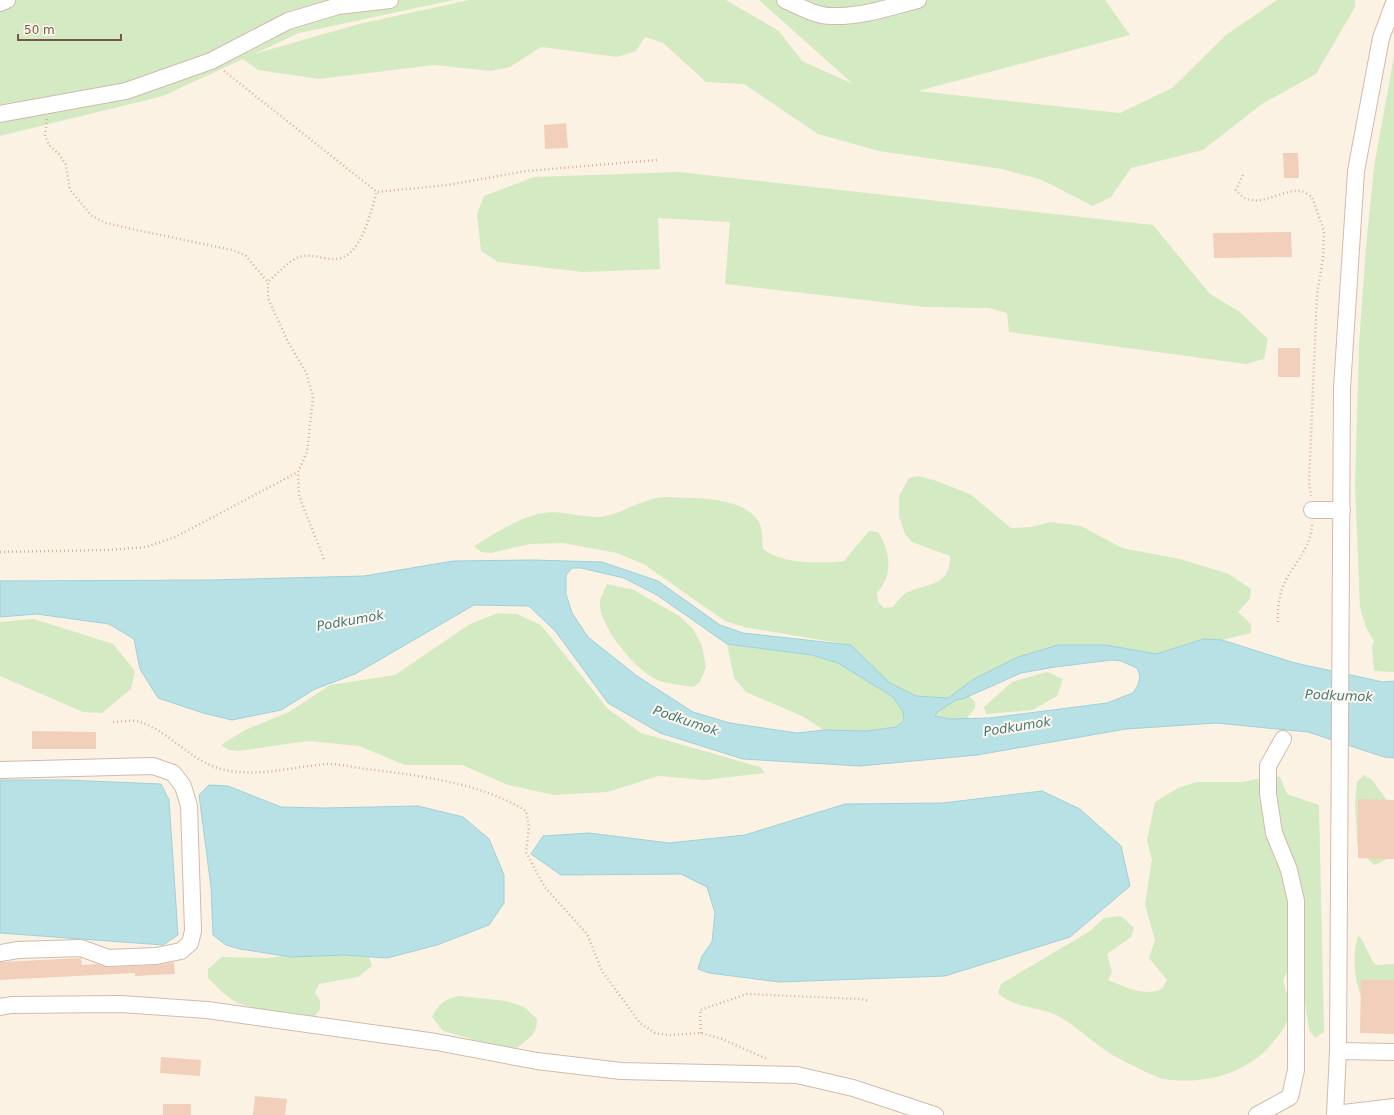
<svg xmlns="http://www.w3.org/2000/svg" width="1394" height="1115" viewBox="0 0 1394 1115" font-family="'DejaVu Sans',sans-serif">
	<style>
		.green { fill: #d3eac2 }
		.water { fill: #b8e1e6; stroke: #9ed1d8; fill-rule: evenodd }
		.building { fill: #f2cfbb }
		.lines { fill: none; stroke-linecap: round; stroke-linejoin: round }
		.minor-casing { stroke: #d0bbad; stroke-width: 18 }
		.path { stroke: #d7b29e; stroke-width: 2.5; stroke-dasharray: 1 3; stroke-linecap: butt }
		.minor { stroke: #fff; stroke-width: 16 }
		.labels { text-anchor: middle; stroke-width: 4; stroke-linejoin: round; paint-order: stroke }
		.water-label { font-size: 13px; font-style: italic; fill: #3f7982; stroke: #fff6ea }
	</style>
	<rect width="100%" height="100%" fill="#fcf2e3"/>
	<g class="green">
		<path d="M0,0H454L299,33L254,54L359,24L469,0H726L779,31L802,61L853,84L759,0H1105L1130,35L918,91L1120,113L1172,88L1226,35L1277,0H1355V7L1316,74L1262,104L1203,150L1131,168L1111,197L1093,206L1042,180L1002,169L879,151L818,134L744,84L706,82L663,43L645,37L636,51L617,57L541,47L510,67L491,71L434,65L319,79L258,70L243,59L163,96L0,136Z"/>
		<path d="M1394,56V672L1374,671L1372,647L1374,641L1366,627L1360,608L1355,484L1359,345L1366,247L1374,167Z"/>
		<path d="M679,172L1153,225L1210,294L1240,312L1268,339L1264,359L1246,364L1009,332L1007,313L989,308L925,307L725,284L730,222L658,218L660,269L583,272L498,262L481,251L477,214L484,196L534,177Z"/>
		<path d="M918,476L934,480L970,494L1011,528L1031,527L1050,522L1081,526L1122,548L1180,559L1229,574L1251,589L1250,599L1238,612L1251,624V633L1222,640L1204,639L1156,654L1106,645L974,679L948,698L916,696L890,683L851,645L744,627L725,621L645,565L617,553L563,543L530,544L491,553L481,552L474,546C492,535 522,516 543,513C562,510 582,518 601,517C623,514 642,498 665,497C693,499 742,495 759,522C763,529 762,542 763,549C781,564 822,564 844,561L869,531L878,532C890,550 894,576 877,592L878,602L884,608L893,607C896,603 901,596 906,593C926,583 951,587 950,556L912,542L905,534L899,516V496L909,478Z"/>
		<path d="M607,584L634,590L679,616L693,629L702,646L706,667L700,682L693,687C681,685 664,684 653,678C634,667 598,625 600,602C601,596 605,589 607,584Z"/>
		<path d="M498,613L517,614L541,625L608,709L641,733L760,767L765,773L705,780L658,776L608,792L554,795L508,785L462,765H405L359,746L308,741L238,751L229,750L221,745L245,730L289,712L330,685L395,675L470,624Z"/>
		<path d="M34,619L113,644L135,671L131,689L102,713L83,712L0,676V622Z"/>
		<path d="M727,644L812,655L838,663L893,697L903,712L904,721L896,727L867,731L824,730L802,716L746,692L734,678Z"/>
		<path d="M1047,672L1063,679L1057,696L1033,710L986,714L984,707L1012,682Z"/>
		<path d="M969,696L975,702V708L966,719H950L935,716L936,712L956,700Z"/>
		<path d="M1364,775L1372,780L1394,810V856L1374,865L1358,849L1357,840L1355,802L1357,782Z"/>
		<path d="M1270,776L1280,777L1287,794L1319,805L1324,1032L1315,1038L1309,1030L1301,974L1290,965L1283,981C1294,1014 1291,1022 1268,1048C1243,1075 1200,1085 1164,1079C1153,1077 1125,1061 1114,1056C1095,1045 1074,1023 1054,1014C1036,1007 1012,1007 998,993L1001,984L1090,931L1104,918L1121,916L1134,928L1131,937L1107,954L1112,972L1108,980C1126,987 1144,997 1162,989L1167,980L1149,958L1155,940L1145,905L1152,859L1147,840L1155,802L1178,788L1197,782H1243Z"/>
		<path d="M1358,936L1361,938L1373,962L1377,965L1394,964V980L1364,1003C1355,984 1351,957 1358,936Z"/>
		<path d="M306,953L369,957L372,966L358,977L319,984L315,993L320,1000V1009L314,1017H285L237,1003L222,992L208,978V969L222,957L268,958Z"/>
		<path d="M459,996L506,1001L524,1007L537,1019C537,1035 529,1038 517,1048L486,1043L443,1031L432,1017C437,1005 446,998 459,996Z"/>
	</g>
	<g class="water">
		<path d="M532,560L602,562L658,581L720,625L743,633L851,645L890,683L916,696L948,698L974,679L1018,657L1058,645H1106L1156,654L1204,639L1222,640L1295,663L1383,682L1394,681V758L1384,757L1308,732L1216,723L1126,729L977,755L860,766L743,759L660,733L608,703L556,632L529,606L474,605L355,674L315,689L281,710L232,720L203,713L158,698L140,669L134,639L109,624L37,614L0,617V581L211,580L364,576L453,561ZM572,568H581L624,578L657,595L727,644L812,655L838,663L893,697L903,712L904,721L896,727L867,731L824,730L797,733L730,723L693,712L637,676L588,637L572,613L566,594V575ZM1112,660L1121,661L1137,668L1140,676L1138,685L1133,693L1107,703L990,718L950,719L935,716L937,712L956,700L965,698L1021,673L1055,667Z"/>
		<path d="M0,780H64L161,784L169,800L178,935L163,945L0,933Z"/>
		<path d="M209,785L228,786L281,807L324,808L418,806L463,817L489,839L504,875V903L489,925L437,945L387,958L344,955L291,957L240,949L226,945L213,935L211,887L199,795Z"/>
		<path d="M1042,791L1080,809L1121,846L1130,886L1070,937L945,976L779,982L709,973L698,969L702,956L712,942L715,913L707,887L681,874L561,875L531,854L543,836L589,833L669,843L745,835L845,804L943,803Z"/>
	</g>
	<g class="building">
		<path d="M566,123L568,148L545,149L544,125Z"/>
		<path d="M1283,153H1298L1299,178H1284Z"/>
		<path d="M1291,232L1292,257L1214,258L1213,233Z"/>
		<rect x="1278" y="348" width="22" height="29"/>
		<path d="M32,731L96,732V749H32Z"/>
		<path d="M1358,799L1394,800V859L1358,858Z"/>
		<path d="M81,958L82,965L98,964L108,967L156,965L174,962L175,974L135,976V973L0,980V962Z"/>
		<path d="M1361,980H1394V1034L1360,1033Z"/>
		<path d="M161,1057L201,1060L200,1076L160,1073Z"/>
		<path d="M255,1096L287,1099L285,1115H253Z"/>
		<rect x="163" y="1104" width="28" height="11"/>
	</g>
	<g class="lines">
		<defs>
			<g id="minor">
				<path d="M785,0C800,7 816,16 832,16C861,17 890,7 918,0"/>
				<path d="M0,3L7,0"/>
				<path d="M0,114L126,91L211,61L288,21L338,6L390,0"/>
				<path d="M1312,510H1342"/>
				<path d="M0,770L153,766L173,773L183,786L189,806L193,931L190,943L181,951L156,956L108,958L81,948L18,950L0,953"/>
				<path d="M0,1007L11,1005L121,1004L207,1010L436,1042L537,1061L621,1071L797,1075L853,1088L935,1115"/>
				<path d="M1338,1051L1394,1052"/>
				<path d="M1335,1114L1394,1107"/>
				<path d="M1257,1115L1290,1097L1296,1070V901L1289,870L1274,833L1268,794V766L1283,739"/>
				<path d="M1335,1115L1338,1051L1342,388L1356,171L1381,38L1394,3"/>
			</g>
		</defs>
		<use href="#minor" class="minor-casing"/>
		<g class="path">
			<path d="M224,71L377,192L448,185L526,171L657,160"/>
			<path d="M47,119L45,136L49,145L59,154L66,165L70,190L92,216L106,223L132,229L232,250L245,255L268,282"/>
			<path d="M1243,175L1236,190C1254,214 1277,189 1301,191C1304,192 1309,195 1312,197L1324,231L1323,258L1317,294L1309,483L1311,496"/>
			<path d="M0,552L109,550L146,547L175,537L298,472"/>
			<path d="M324,559L299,496L298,472L307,452L313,397L306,372L289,344L268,298V282C278,273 287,262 299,257C308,253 323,259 333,259C361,261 370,212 377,192"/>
			<path d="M1278,622C1277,608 1279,595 1285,582C1295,562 1312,547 1312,523"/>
			<path d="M113,722C121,722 133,719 140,722C170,732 191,761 221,769C256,778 291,767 327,764C339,764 353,767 366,769C417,775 482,783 526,811L529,827L526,852L544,886L587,934L602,971L640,1023L655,1033L670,1035L701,1033L722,1039L767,1059"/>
			<path d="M701,1033L700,1010L747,994L860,999L870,1001"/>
		</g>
		<use href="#minor" class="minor"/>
	</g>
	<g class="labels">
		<g class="water-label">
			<text transform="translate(350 620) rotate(-10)" y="5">Podkumok</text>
			<text transform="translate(1339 695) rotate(2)" y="5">Podkumok</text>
			<text transform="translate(686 720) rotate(19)" y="5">Podkumok</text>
			<text transform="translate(1017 726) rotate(-9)" y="5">Podkumok</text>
		</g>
	</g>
	<path d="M18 34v6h103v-6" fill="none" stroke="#755749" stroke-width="2"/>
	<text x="24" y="34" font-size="12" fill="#755749" stroke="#fff6ea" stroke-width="3" paint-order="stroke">50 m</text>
</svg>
